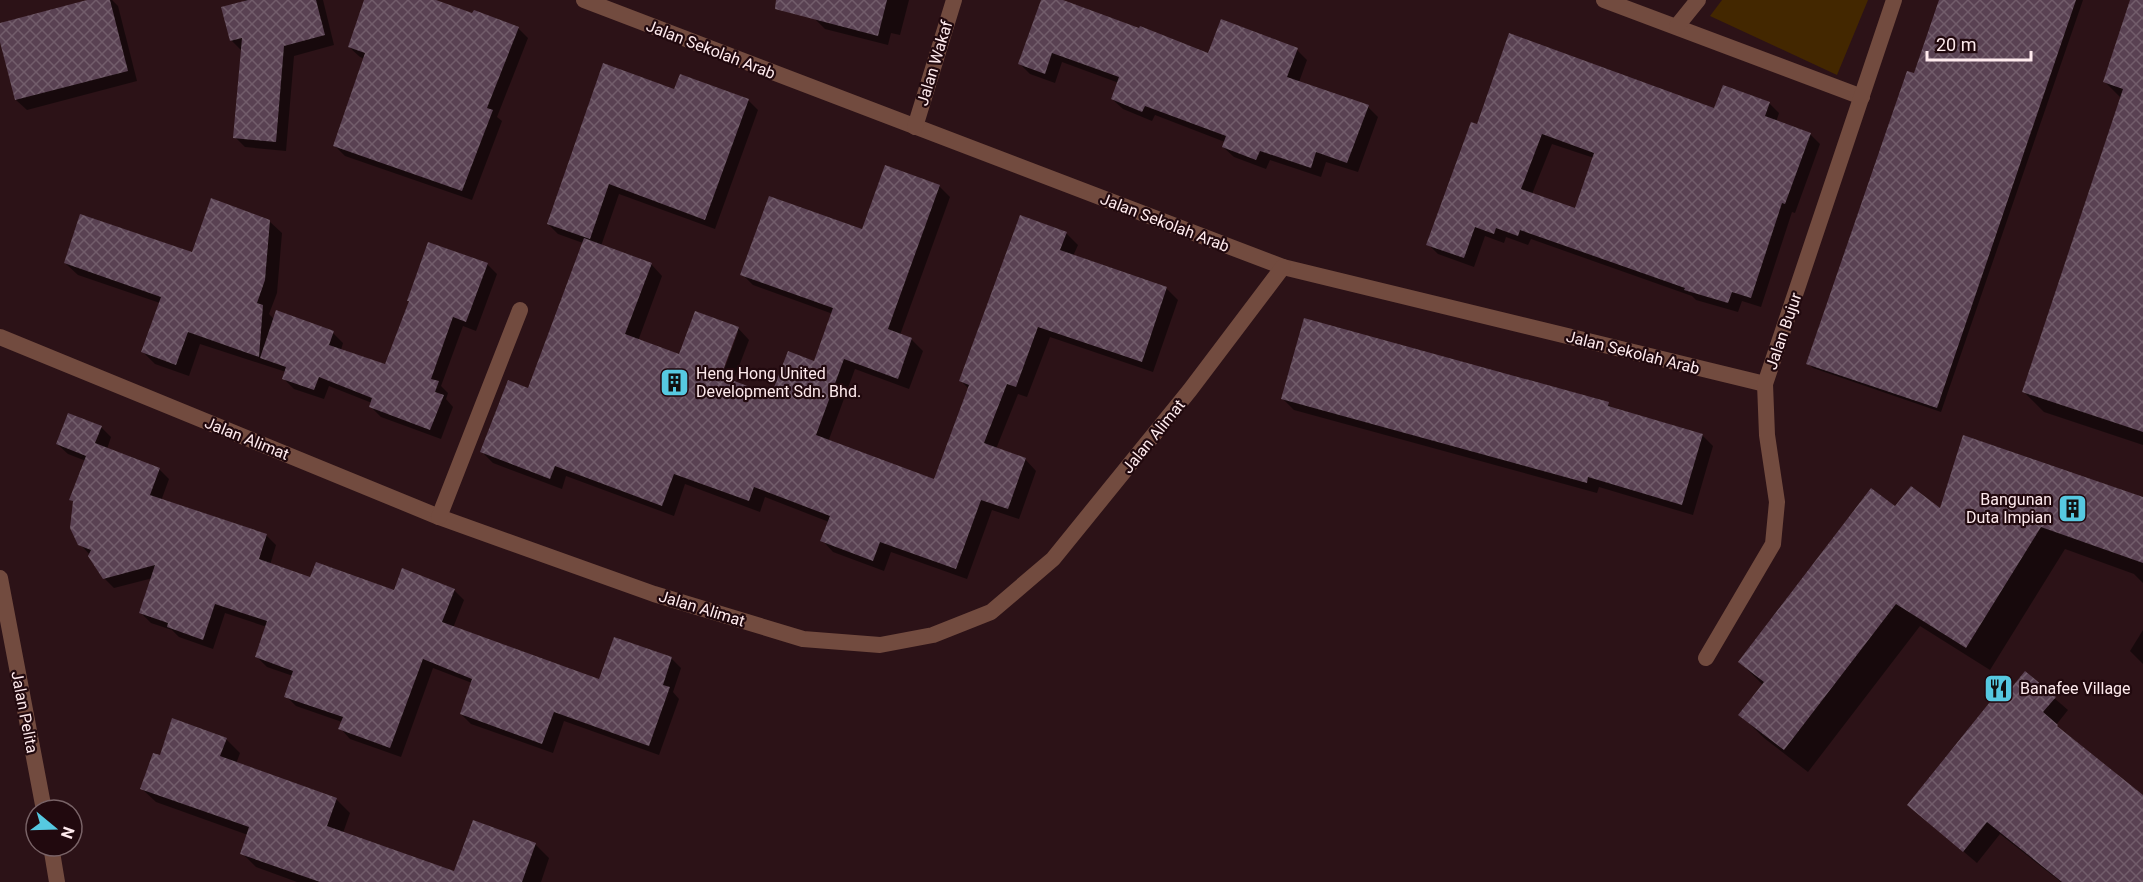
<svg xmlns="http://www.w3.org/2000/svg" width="2143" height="882" viewBox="0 0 2143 882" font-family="Roboto,sans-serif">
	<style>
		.green { fill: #432700 }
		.shadow { fill: #0007; fill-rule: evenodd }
		.building { fill: url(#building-cross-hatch); fill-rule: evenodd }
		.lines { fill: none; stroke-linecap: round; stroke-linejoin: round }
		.minor { stroke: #724b3f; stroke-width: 16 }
		.labels { text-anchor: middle; stroke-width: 4.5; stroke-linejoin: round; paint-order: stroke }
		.street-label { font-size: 16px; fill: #feeaed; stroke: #21090e }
		.poi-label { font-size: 16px; fill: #feeaed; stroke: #21090e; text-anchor: start }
	</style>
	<defs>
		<pattern id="building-cross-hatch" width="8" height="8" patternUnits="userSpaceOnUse" patternTransform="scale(1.5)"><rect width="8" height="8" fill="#594152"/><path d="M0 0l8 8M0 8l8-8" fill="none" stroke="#725d6b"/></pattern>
	</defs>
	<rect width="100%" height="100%" fill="#2c1217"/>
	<path class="green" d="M1722,0H1868L1837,75L1710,16Z"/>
	<g class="shadow">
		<path d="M93,0H112L118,6L137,81L27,110L16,100L0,36V25Z"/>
		<path d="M245,0H323L334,45L294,56L286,151L245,147L235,137L241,50L231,40Z"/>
		<path d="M366,0H431L518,28L528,38L497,117L502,121L472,200L345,156L335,146L365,59L360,57L349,47Z"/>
		<path d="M820,0H909L900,35L891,33L888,45L825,29L815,19Z"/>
		<path d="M1940,0H2083L1941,412L1813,368L1808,363L1914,75Z"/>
		<path d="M2132,0H2143V445L2044,412L2024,392L2122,99L2105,82Z"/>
		<path d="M1042,1L1209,55L1297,50L1307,60L1299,82L1368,107L1378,117L1358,172L1326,162L1321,177L1270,160L1266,169L1234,157L1223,147L1225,142L1155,115L1152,121L1123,109L1112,99L1119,83L1062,62L1055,83L1030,74L1020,64Z"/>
		<path d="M675,91L748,100L758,110L715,229L619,194L601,246L651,264L662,276L638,341L680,356L738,328L749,340L733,382L772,397L814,363L833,314L753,285L742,274L863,231L939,186L950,197L900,335L912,340L923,351L909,389L855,369L828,442L935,481L969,389L961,381L1021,217L1067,234L1078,245L1073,256L1167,289L1178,300L1153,372L1050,337L1027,397L1018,394L996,449L1025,459L1036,471L1019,519L992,510L967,579L891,552L884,571L833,552L822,540L829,522L765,497L760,512L685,484L674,516L566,476L562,489L493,463L482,452L529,390L583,243L558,234L548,224ZM735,332H738L719,384L717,383Z"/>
		<path d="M1769,103L1779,113L1776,122L1810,134L1820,144L1795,213L1792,212L1761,307L1742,301L1738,312L1696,300L1692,296L1531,239L1528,245L1506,237L1504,243L1485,236L1474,267L1438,254L1428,244L1478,126L1715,110ZM1552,144L1594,158L1576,210L1532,194Z"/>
		<path d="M269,221L282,233L277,293L269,314L275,320L333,333L343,343L341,350L386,366L487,264L497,274L476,331L463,326L441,386L448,393L446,399L453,407L441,439L381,417L371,407L372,403L329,386L324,399L294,389L284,379L286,372L200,344L189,376L155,364L142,351L160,303L78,275L65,263L193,254Z"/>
		<path d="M1283,399L1608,404L1613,409L1702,435L1713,446L1693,515L1599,487L1597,493L1294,410Z"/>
		<path d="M101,427L111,437L107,449L159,469L169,479L161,501L266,535L276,545L270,565L311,579L395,591L454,590L464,600L453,628L600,680L671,658L681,668L673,692L679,699L659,755L564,721L553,753L471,724L461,714L472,683L433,668L401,757L350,739L340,728L342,722L296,706L286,696L293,676L267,667L257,657L267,627L225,613L213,649L179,637L172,630L151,623L141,613L153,578L114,588L104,578L90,555L80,544L74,503L71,499L86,461L68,454L57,444Z"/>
		<path d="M2143,499V583L2134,574L2065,549L1990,670L1920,626L1808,772L1764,738L1740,714L1763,685L1740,662L1895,508L1940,510Z"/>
		<path d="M2143,630V664L2130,651Z"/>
		<path d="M2025,673L2068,710L2056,725L2069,738L2143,797V882H2061L2000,834L1977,863L1909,805Z"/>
		<path d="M226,739L240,753L236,764L336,799L350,813L343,833L455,873L535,844L549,858L541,882H297L256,867L242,853L248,835L156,802L142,789L161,757Z"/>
	</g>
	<g class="building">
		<path d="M87,0H110L128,71L15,100L0,42V23Z"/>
		<path d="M248,0H316L325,35L284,46L276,142L233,138L242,38L230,41L221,7Z"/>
		<path d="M364,0H436L472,13L474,10L519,27L487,108L493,110L462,191L333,146L365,53L348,47Z"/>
		<path d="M776,0H887L878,36L775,9Z"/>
		<path d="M1041,0H1063L1139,28L1140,26L1208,53L1221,19L1298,48L1287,77L1369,105L1347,163L1316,152L1311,168L1260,151L1256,160L1222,147L1226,136L1145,106L1142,112L1111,99L1119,77L1052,53L1045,74L1018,64Z"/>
		<path d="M1939,0H2076L1937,408L1806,364L1907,71L1914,73Z"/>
		<path d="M2130,0H2143V432L2022,392L2123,89L2103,82Z"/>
		<path d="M1509,33L1714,108L1723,85L1770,102L1765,116L1811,133L1785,204L1782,203L1751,298L1732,292L1728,303L1684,290L1685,288L1520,230L1518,236L1496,228L1494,234L1475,227L1464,258L1426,245L1471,122L1477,124ZM1542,134L1594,153L1575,208L1521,189Z"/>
		<path d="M603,63L674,89L680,74L749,99L705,220L609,184L590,239L547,224Z"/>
		<path d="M885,165L940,185L888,329L912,338L898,379L844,359L816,435L934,479L969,385L959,381L1020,215L1067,232L1060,250L1167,287L1142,362L1038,327L1016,387L1007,384L984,443L1026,458L1008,509L981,500L956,569L880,542L873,561L820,541L830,516L754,487L749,501L674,474L662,506L555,466L550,479L480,452L508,380L528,388L584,238L652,263L625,334L679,354L695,311L739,327L721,376L771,395L788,351L814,361L833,308L740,275L769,196L862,229Z"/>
		<path d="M211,198L270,220L265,280L257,303L263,305L259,357L188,332L176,365L141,352L161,297L64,263L80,214L192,252Z"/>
		<path d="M428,242L488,263L466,322L453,317L431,379L439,381L435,392L444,395L430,430L369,407L372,398L319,377L314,390L282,379L286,367L260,358L276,310L334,331L329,345L385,364L409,301H407Z"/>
		<path d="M1304,318L1609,402L1608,406L1703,434L1682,505L1588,477L1587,483L1281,399Z"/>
		<path d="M68,413L102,426L95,443L160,468L150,495L267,534L259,559L310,577L316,562L394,590L402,568L455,589L442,622L599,679L614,637L672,657L663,685L670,687L649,746L554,712L542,744L460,714L472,679L423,659L390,748L338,729L343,717L284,697L293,671L255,657L267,621L215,604L203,640L167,627L168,623L139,613L155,565L103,579L88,556L91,550L78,545L70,528L73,501L69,500L86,456L56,444Z"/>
		<path d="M1963,435L2143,497V563L2041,527L1966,648L1896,604L1784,750L1738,715L1764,682L1738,662L1871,488L1895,506L1911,486L1940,508Z"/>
		<path d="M2025,671L2056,697L2043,712L2058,725L2057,726L2143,795V882H2062L1987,822L1963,852L1907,805L2006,682L2012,687Z"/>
		<path d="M172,718L227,738L220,756L337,798L327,826L454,871L473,820L536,843L522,882H320L240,854L249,827L140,789L153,753L160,755Z"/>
	</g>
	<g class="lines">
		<g class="minor">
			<path d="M584,0L1283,267L1765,384"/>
			<path d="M1604,0L1862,97"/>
			<path d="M1677,26L1698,0"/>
			<path d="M915,127L954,0"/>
			<path d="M0,337L439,517L654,594L803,639L880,645L933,635L991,612L1053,559L1190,390L1283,267"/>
			<path d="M439,517L520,310"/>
			<path d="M0,578L44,810"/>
			<path d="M1706,658L1773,544L1777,502L1767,435L1765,384L1894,0"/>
			<path d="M51,846L57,882"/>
		</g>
	</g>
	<defs>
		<symbol id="building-square" viewBox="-11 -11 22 22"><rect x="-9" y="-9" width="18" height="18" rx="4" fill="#56c9e1" stroke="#21090e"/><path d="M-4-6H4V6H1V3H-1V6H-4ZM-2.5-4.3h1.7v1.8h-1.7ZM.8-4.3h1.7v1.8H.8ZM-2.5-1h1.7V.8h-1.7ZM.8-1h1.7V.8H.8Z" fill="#111"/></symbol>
		<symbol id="restaurant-square" viewBox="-11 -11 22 22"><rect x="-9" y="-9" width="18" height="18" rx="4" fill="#56c9e1" stroke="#21090e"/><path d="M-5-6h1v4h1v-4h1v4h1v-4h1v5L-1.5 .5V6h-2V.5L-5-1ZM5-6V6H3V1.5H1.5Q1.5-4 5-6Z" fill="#111"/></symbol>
	</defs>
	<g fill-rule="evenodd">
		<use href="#building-square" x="658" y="366" width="33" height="33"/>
		<use href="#building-square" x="2056" y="492" width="33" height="33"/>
		<use href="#restaurant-square" x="1982" y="672" width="33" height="33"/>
	</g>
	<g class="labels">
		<g class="street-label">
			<text transform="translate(711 49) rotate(21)" y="6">Jalan Sekolah Arab</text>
			<text transform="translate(934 63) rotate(-73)" y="6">Jalan Wakaf</text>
			<text transform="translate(1165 222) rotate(21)" y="6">Jalan Sekolah Arab</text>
			<text transform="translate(1783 331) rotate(-71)" y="6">Jalan Bujur</text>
			<text transform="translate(1633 352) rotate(14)" y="6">Jalan Sekolah Arab</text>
			<text transform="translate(1153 436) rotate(-51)" y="6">Jalan Alimat</text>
			<text transform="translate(247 438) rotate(22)" y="6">Jalan Alimat</text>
			<text transform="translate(702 608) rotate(17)" y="6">Jalan Alimat</text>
			<text transform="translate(25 712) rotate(79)" y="6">Jalan Pelita</text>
		</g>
		<g class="poi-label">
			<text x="696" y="379">Heng Hong United<tspan x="696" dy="18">Development Sdn. Bhd.</tspan></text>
			<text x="2052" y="505" text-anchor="end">Bangunan<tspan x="2052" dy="18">Duta Impian</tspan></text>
			<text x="2020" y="694">Banafee Village</text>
		</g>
	</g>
	<g transform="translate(54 828) rotate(109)"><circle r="28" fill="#21090e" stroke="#796367" stroke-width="1.5"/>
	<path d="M0-4.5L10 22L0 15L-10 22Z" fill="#56c9e1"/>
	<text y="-9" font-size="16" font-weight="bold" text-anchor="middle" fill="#feeaed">N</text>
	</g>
	<path d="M1927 51v9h104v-9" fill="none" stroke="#feeaed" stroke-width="3"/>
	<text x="1936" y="51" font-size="18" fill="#feeaed" stroke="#21090e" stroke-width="4.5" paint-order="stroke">20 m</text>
</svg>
